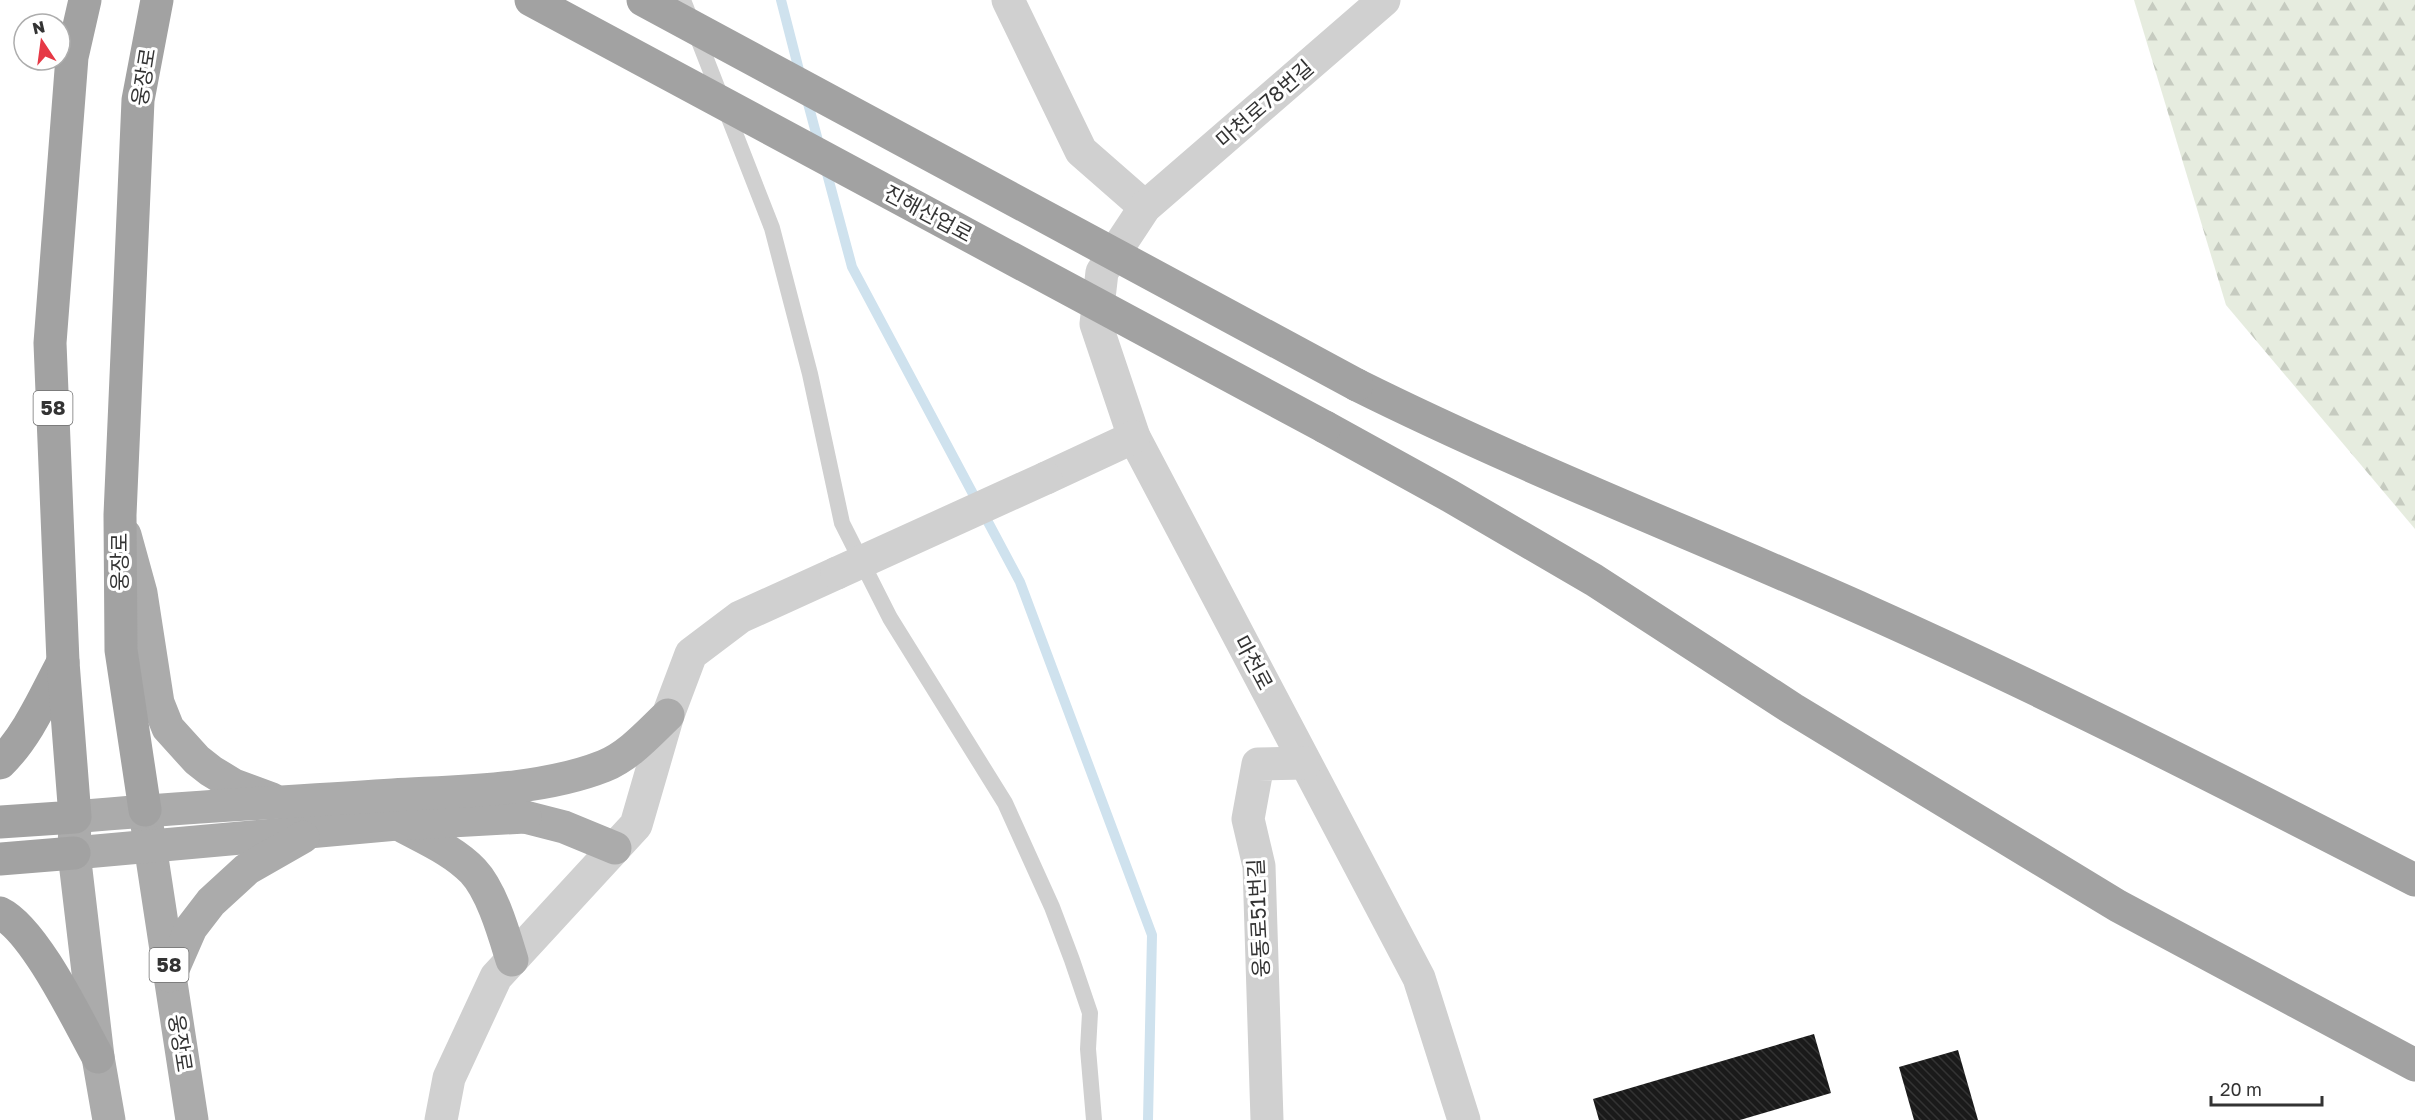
<svg xmlns="http://www.w3.org/2000/svg" width="2415" height="1120" viewBox="0 0 2415 1120" font-family="'Golos Text','Noto Sans KR',sans-serif">
	<style>
		.forest { fill: url(#forest-firs) }
		.lines { fill: none; stroke-linecap: round; stroke-linejoin: round }
		.stream { stroke: #cfe2ee; stroke-width: 10 }
		.building { fill: url(#building-back-hatch) }
		.service { stroke: #d0d0d0; stroke-width: 16 }
		.minor { stroke: #d0d0d0; stroke-width: 33 }
		.primary { stroke: #ababab; stroke-width: 33 }
		.trunk { stroke: #a2a2a2; stroke-width: 33 }
		.minor-bridge { stroke: #d0d0d0; stroke-width: 33 }
		.trunk-bridge { stroke: #a2a2a2; stroke-width: 33 }
		.labels { text-anchor: middle; stroke-width: 6; stroke-linejoin: round; paint-order: stroke }
		.shield { fill: #fff; stroke: #707070; stroke-width: 1.5 }
		.shield-label { font-size: 20px; font-weight: bold; fill: #333 }
		.street-label { font-size: 21px; fill: #333; stroke: #fff }
	</style>
	<defs>
		<pattern id="forest-firs" width="22" height="20" patternUnits="userSpaceOnUse" patternTransform="scale(1.5)"><rect width="22" height="20" fill="#e6ecdf"/><path d="M5 1l3.5 6h-7zM16 11l3.5 6h-7z" fill="#c6cbc0"/></pattern>
		<pattern id="building-back-hatch" width="6" height="6" patternUnits="userSpaceOnUse" patternTransform="scale(1.5)"><rect width="6" height="6" fill="#1a1a1a"/><path d="M-1 5l2 2M0 0l6 6M5-1l2 2" fill="none" stroke="#333"/></pattern>
	</defs>
	<rect width="100%" height="100%" fill="#fff"/>
	<path class="forest" d="M2134,0H2415V529L2226,305Z"/>
	<g class="lines">
		<g class="stream">
			<path d="M781,0L801,78"/>
			<path d="M806,96L820,148"/>
			<path d="M825,166L852,267L1020,582L1152,935L1148,1120"/>
		</g>
	</g>
	<g class="building">
		<path d="M1814,1034L1831,1093L1740,1120H1599L1593,1099Z"/>
		<path d="M1958,1050L1978,1120H1914L1899,1067Z"/>
	</g>
	<g class="lines">
		<path class="service" d="M683,0L772,228L810,374L842,523L890,618L1005,803L1052,907L1072,960L1090,1013L1088,1049L1094,1120"/>
		<g class="minor">
			<path d="M1008,0L1081,151L1145,207"/>
			<path d="M1384,0L1145,207L1102,272L1096,324L1134,437L1419,978L1464,1120"/>
			<path d="M1046,478L1134,437"/>
			<path d="M441,1120L449,1078L496,977L636,825L668,715L691,654L740,617L837,573"/>
			<path d="M1267,1120L1259,866L1248,819L1258,764L1305,763"/>
		</g>
		<g class="primary">
			<path d="M125,535L141,593L158,703L168,728L197,760L211,771L234,785L272,799"/>
			<path d="M504,809L525,817L564,827L615,848"/>
			<path d="M147,825L192,1120"/>
			<path d="M402,826C426,839 454,851 473,871C492,891 504,934 512,960"/>
			<path d="M74,853L397,824L525,817"/>
			<path d="M170,976L191,928L211,902L247,869L303,837"/>
			<path d="M109,1120L98,1057L74,853L75,817C180,807 287,802 393,795C460,791 541,791 604,766C629,756 649,733 668,715"/>
		</g>
		<g class="trunk">
			<path d="M1357,385C1524,468 1697,535 1867,611C2053,694 2234,787 2415,880"/>
			<path d="M1325,427L1450,496L1594,580L1793,709L2118,906L2415,1065"/>
			<path d="M0,763C28,736 45,695 63,662"/>
			<path d="M145,810L121,650L120,515L138,100L157,0"/>
			<path d="M0,822L75,817L63,662L50,343L72,57L85,0"/>
			<path d="M0,859L74,853"/>
			<path d="M0,913C35,930 78,1021 98,1057"/>
		</g>
		<path class="minor-bridge" d="M837,573L1046,478"/>
		<g class="trunk-bridge">
			<path d="M531,0L1325,427"/>
			<path d="M643,0L1357,385"/>
		</g>
	</g>
	<g class="labels">
		<g class="shield">
			<rect x="33.5" y="391" width="39" height="34" rx="4.5"/>
			<rect x="149.5" y="948" width="39" height="34" rx="4.5"/>
		</g>
		<g class="shield-label">
			<text x="53" y="415">58</text>
			<text x="169" y="972">58</text>
		</g>
		<g class="street-label">
			<text transform="translate(144 77) rotate(-81)" y="7">웅장로</text>
			<text transform="translate(1265 104) rotate(-41)" y="7">마천로78번길</text>
			<text transform="translate(928 214) rotate(28)" y="7">진해산업로</text>
			<text transform="translate(120 562) rotate(-90)" y="7">웅장로</text>
			<text transform="translate(1253 663) rotate(62)" y="7">마천로</text>
			<text transform="translate(1259 918) rotate(-93)" y="7">웅동로51번길</text>
			<text transform="translate(180 1043) rotate(81)" y="7">웅장로</text>
		</g>
	</g>
	<g transform="translate(42 42) rotate(347)"><circle r="28" fill="#ffffff" stroke="#adadad" stroke-width="1.5"/>
	<path d="M0-4.5L10 22L0 15L-10 22Z" fill="#e63946"/>
	<text y="-9" font-size="16" font-weight="bold" text-anchor="middle" fill="#333333">N</text>
	</g>
	<path d="M2211 1096v9h111v-9" fill="none" stroke="#333333" stroke-width="3"/>
	<text x="2220" y="1096" font-size="18" fill="#333333" stroke="#ffffff" stroke-width="4.5" paint-order="stroke">20 m</text>
</svg>
